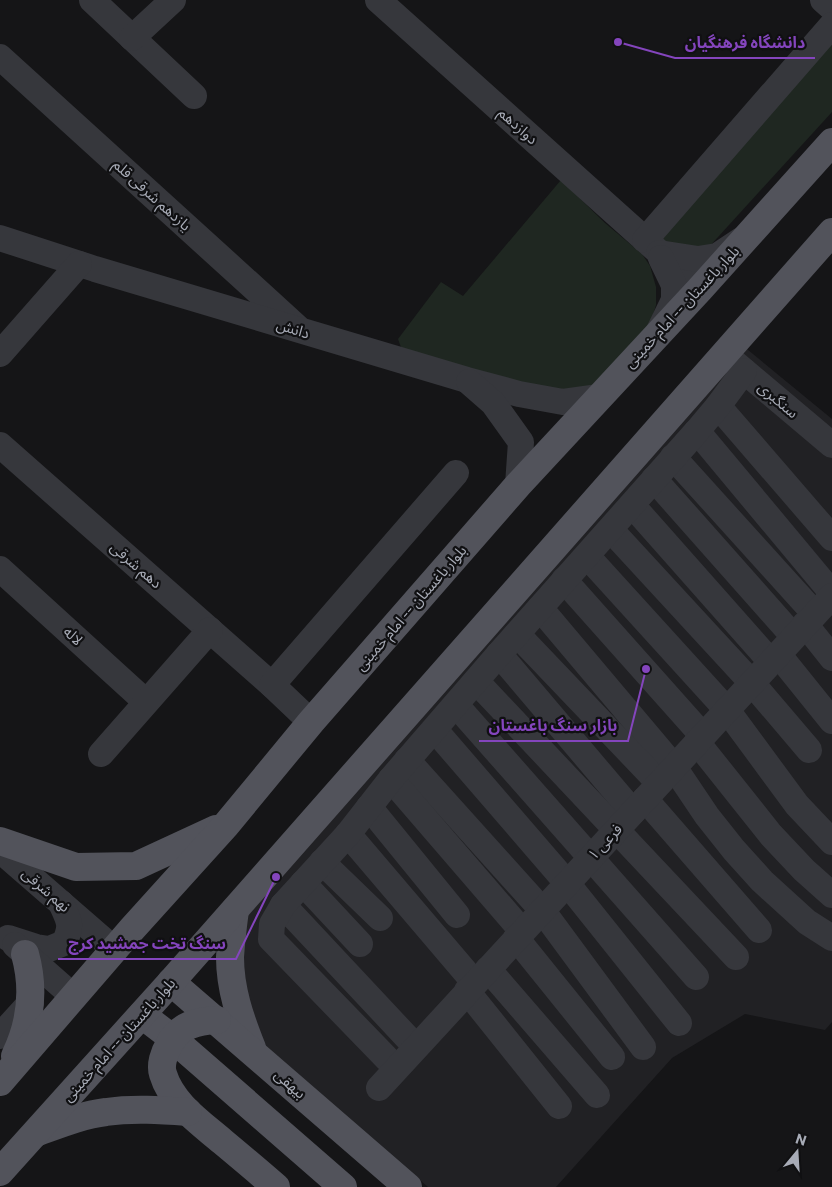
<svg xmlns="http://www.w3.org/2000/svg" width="832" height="1187" viewBox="0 0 832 1187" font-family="Commissioner,'Noto Sans Arabic',sans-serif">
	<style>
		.built { fill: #212124 }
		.green { fill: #1f2721 }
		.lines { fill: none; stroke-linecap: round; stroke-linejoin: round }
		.minor { stroke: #36373c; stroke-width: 26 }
		.major { stroke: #52535b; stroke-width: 28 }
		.labels { text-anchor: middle; stroke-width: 4.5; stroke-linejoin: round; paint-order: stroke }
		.street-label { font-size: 15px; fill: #a7abb6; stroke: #101012 }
		.leader { fill: none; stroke: #8445bd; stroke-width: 2 }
		.callout-dot { fill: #8445bd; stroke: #101012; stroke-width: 2 }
		.callout-label { font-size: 16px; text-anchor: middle; font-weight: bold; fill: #8445bd; stroke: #101012; stroke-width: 4.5; stroke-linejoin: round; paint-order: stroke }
	</style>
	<rect width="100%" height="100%" fill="#151517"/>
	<path class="built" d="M742,345L832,419V1022L825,1030L745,1014L672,1058L556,1187H428L264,1046L241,989L242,918Z"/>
	<g class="green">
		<path d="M832,39V112L698,259L668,246L661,236Z"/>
		<path d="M561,180L605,223L642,254L650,266L656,287V305L649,328L591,386L557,392L402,350L398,339L441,282L463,296Z"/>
	</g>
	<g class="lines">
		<g class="minor">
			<path d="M92,0L194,96"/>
			<path d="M378,0L700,289"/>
			<path d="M823,0L832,8"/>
			<path d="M132,38L173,0"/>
			<path d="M0,57L297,327"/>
			<path d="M0,238L95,269L467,380L519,394L563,402L599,397"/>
			<path d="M645,240L832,25"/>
			<path d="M659,253L698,259L717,256L741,240"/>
			<path d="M659,331L674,300V285L661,258"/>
			<path d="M0,354L79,264"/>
			<path d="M730,359L832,445"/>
			<path d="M469,382L493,403L521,442L518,485"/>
			<path d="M718,406L832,538"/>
			<path d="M697,431L832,593"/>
			<path d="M0,445L272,685"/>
			<path d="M673,457L815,614"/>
			<path d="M654,479L794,637"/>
			<path d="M632,505L771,662"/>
			<path d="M611,530L752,683L809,750"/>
			<path d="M587,556L727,710L797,805L832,842"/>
			<path d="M0,569L146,702"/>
			<path d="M564,580L703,736"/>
			<path d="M540,608L674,767L707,816L734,850L762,881L807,922L832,938"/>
			<path d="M805,624L832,658"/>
			<path d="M517,634L659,783"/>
			<path d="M499,654L633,812"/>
			<path d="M778,654L832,721"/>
			<path d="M476,681L736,957"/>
			<path d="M456,705L696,977"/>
			<path d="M311,722L272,685L456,473"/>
			<path d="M435,730L567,883L679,1023"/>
			<path d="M697,742L771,835L804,870L832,895"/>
			<path d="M101,754L210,630"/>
			<path d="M407,760L542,910L643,1047"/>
			<path d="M391,779L522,931"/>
			<path d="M645,799L759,930"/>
			<path d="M369,807L457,915"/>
			<path d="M348,834L474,982"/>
			<path d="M0,850L115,950"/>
			<path d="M322,862L380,918"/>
			<path d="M303,883L360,944"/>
			<path d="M283,905L416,1047"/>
			<path d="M8,938L36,947L49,949L64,943C73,925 69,921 61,903"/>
			<path d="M516,938L612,1057"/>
			<path d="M15,945L74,997"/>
			<path d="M488,969L597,1095"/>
			<path d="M467,991L559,1106"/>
			<path d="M0,1036L31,1002"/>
			<path d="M396,1068L271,939L272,924L283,905L348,834L391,779L499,654L697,431L718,406L744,371"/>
			<path d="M379,1088L832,596"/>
		</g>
		<g class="major">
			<path d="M0,841L76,867L136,866L216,829"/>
			<path d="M235,910C233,925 231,941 230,957C230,989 240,1018 252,1048"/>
			<path d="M171,982L408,1187"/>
			<path d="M142,1015L172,1038L343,1187"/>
			<path d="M217,1020C197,1021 179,1025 169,1045C164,1053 160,1065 163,1074C172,1104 201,1123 223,1142C241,1157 259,1172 276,1187"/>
			<path d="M15,1056C31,1023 35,990 25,954"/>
			<path d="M0,1082L132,929L226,825L311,722L518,485L700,289L832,142"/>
			<path d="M38,1132C60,1124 82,1115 106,1112C133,1108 161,1110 188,1112"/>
			<path d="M0,1172L171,982L832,232"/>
		</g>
	</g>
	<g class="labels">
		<g class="street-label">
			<text transform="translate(518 126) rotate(42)" y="5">دوازدهم</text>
			<text transform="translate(152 195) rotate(42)" y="5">یازدهم شرقی قلم</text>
			<text transform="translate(682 307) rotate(-47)" y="5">بلوار باغستان -- امام خمینی</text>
			<text transform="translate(293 329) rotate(17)" y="5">دانش</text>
			<text transform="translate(778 400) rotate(40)" y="5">سنگبری</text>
			<text transform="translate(136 565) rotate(41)" y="5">دهم شرقی</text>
			<text transform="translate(411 608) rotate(-49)" y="5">بلوار باغستان -- امام خمینی</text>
			<text transform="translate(73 636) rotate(42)" y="5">لاله</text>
			<text transform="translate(605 842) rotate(-47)" y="5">۱ فرعی</text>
			<text transform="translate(46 890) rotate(41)" y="5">نهم شرقی</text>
			<text transform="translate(119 1040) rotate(-48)" y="5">بلوار باغستان -- امام خمینی</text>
			<text transform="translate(290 1084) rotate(41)" y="5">بیهقی</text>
		</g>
	</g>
	<path class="leader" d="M618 42L675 58H815M646 669L628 741H479M276 877L236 959H58"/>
	<g class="callout-dot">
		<circle cx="618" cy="42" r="5"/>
		<circle cx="646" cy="669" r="5"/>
		<circle cx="276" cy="877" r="5"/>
	</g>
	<g class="callout-label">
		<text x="745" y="48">دانشگاه فرهنگیان</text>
		<text x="553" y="731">بازار سنگ باغستان</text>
		<text x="147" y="949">سنگ تخت جمشید کرج</text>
	</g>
	<g transform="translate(797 1152) rotate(18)" stroke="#101012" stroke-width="4" paint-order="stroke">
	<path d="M0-4L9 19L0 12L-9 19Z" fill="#a7abb6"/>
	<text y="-8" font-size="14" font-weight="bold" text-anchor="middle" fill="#a7abb6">N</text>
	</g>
</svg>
